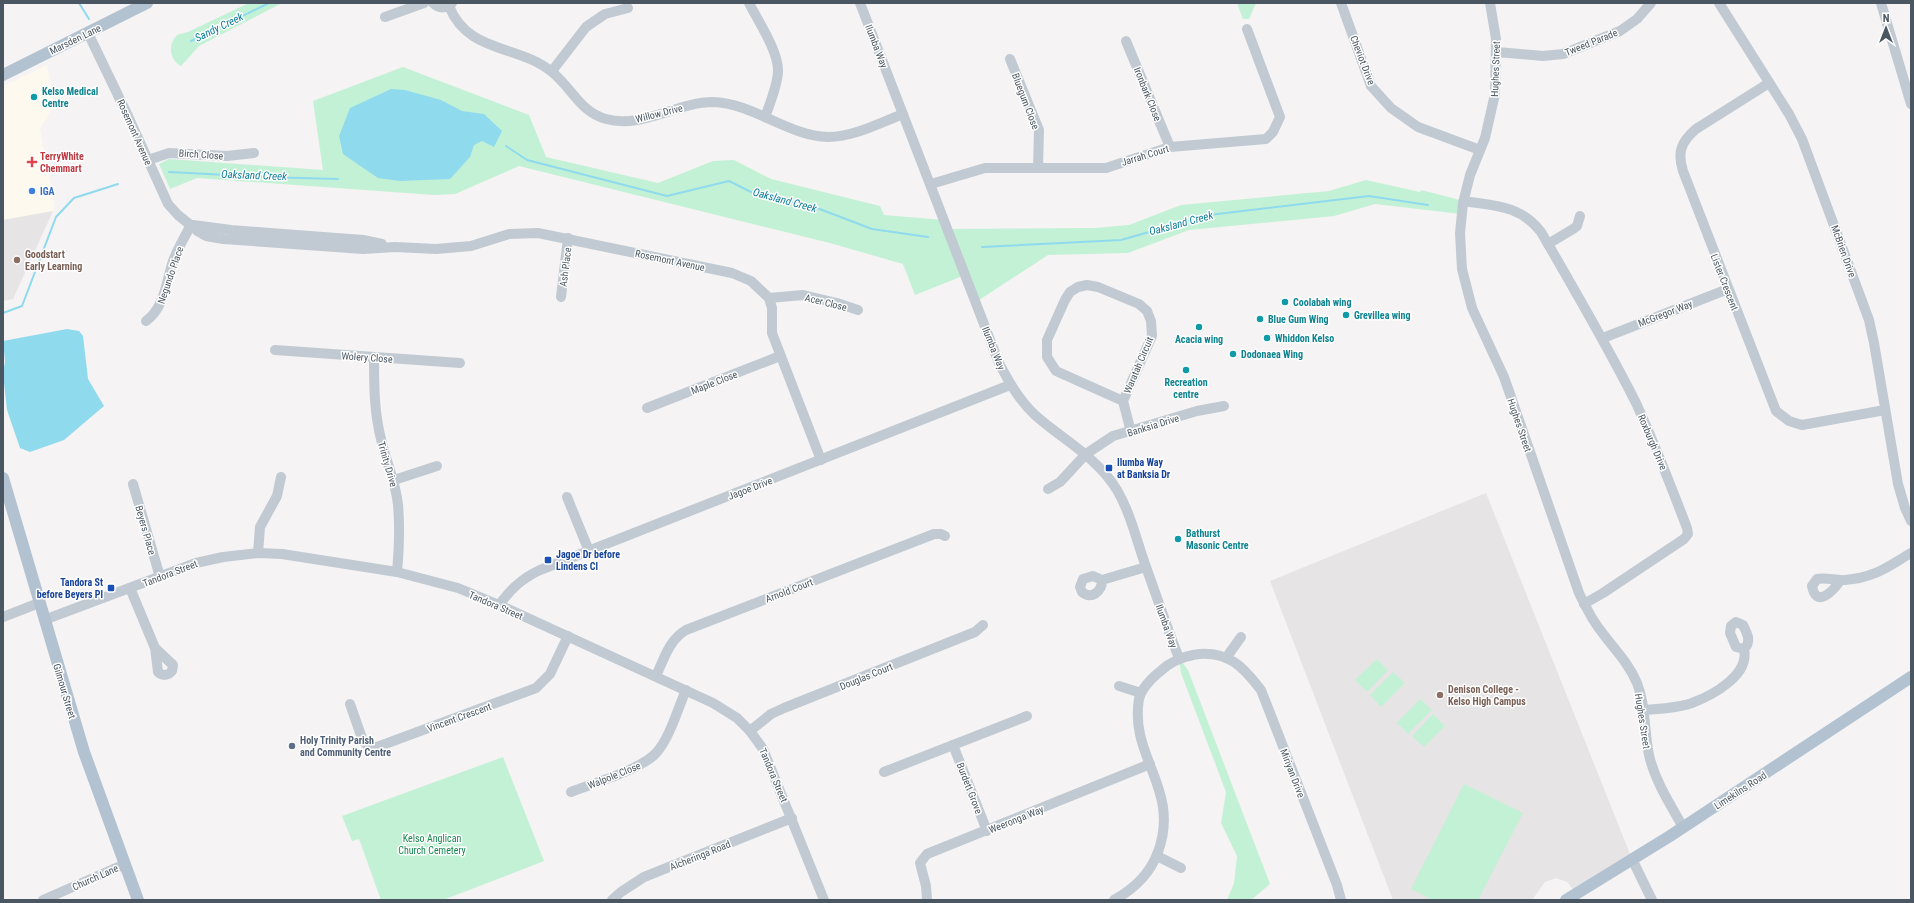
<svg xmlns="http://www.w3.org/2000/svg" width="1914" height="903" viewBox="0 0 1914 903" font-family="'Roboto Condensed',sans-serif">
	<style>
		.commercial { fill: #fdf9ef }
		.education { fill: #e6e4e5 }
		.green { fill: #c3f1d5 }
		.water { fill: #90daee }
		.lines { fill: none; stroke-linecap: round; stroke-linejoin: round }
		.stream { stroke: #90daee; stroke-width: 2 }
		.minor { stroke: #c1cad2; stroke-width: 10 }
		.major { stroke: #b3c2d1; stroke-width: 12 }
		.culture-dot { fill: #0f9aa8; stroke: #fff; stroke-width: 1.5 }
		.health-dot { fill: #e0444e; stroke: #fff; stroke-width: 1.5 }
		.shop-dot { fill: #3f7fe0; stroke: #fff; stroke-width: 1.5 }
		.education-dot { fill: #8d6e63; stroke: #fff; stroke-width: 1.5 }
		.transit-dot { fill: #1a4fb4; stroke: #fff; stroke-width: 1.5 }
		.service-dot { fill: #5c6f8a; stroke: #fff; stroke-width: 1.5 }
		.labels { text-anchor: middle; stroke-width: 3; stroke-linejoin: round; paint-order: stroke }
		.street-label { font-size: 10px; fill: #4a5661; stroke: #fff }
		.culture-label { font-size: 10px; font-weight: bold; fill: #0d838f; stroke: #fff; text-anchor: start }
		.health-label { font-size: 10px; font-weight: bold; fill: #be3a42; stroke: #fff; text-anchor: start }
		.shop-label { font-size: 10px; font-weight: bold; fill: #366cbe; stroke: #fff; text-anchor: start }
		.education-label { font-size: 10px; font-weight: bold; fill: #785e54; stroke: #fff; text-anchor: start }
		.transit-label { font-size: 10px; font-weight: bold; fill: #164399; stroke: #fff; text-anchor: start }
		.service-label { font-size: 10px; font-weight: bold; fill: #4e5e75; stroke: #fff; text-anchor: start }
		.park-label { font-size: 10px; fill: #17864f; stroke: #fff }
		.water-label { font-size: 11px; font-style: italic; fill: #0c7c9b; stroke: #fff }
	</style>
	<rect width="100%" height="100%" fill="#f5f3f3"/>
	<path class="commercial" d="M47,65L54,105L40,129L55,206L53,211L3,220V86Z"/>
	<g class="education">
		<path d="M53,211L13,299L3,301V220Z"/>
		<path d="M1486,493L1632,859L1577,894L1567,882L1556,878L1545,882L1532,900H1393L1270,581Z"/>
	</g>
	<g class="green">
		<path d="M249,3H282L199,46L181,66C170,60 167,45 177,35L188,32Z"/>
		<path d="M1237,3H1256L1249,19H1243Z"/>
		<path d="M403,67L529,115L546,157L658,183L713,161L734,160L771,179L880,206L884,215L944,220L948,229L1095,228L1129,225L1181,205L1329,191L1366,180L1420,192L1421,190L1464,201L1461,214L1375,204L1334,216L1189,230L1128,253L1048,255L976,302L965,275L915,295L903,264L830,243L519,166L455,194L434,195L197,178L170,189L159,164L169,159L323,170L313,101Z"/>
		<path d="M1179,658L1188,670L1270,884L1251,900H1227L1234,883L1237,856L1221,823L1226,792L1181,673Z"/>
		<path d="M1377,659L1388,670L1367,692L1355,680Z"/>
		<path d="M1393,672L1405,683L1381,707L1370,695Z"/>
		<path d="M1420,699L1432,710L1408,734L1397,723Z"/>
		<path d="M1433,714L1445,726L1424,747L1412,736Z"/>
		<path d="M503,757L544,861L443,900H381L359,839L352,841L342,816Z"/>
		<path d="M1464,784L1523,813L1478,900H1433L1411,889Z"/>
	</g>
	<g class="water">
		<path d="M391,89L405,90L441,100L462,111L484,114L502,131L494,147L482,141L474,145L470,157L450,179L400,181L378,178L343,154L339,136L350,108Z"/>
		<path d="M67,329L79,331L83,336L88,379L104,406L64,440L30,452L20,448L7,410L3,373L5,362L3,341Z"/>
	</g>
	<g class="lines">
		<g class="stream">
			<path d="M79,3L89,19"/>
			<path d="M191,41L269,3"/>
			<path d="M506,146L527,160L667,196L729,181L755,194L817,208L872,229L928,237"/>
			<path d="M169,172L264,177L338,179"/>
			<path d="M982,247L1121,240L1209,215L1369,196L1428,205"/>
			<path d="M3,313L22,306L56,217L74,198L118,184"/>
		</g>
		<g class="minor">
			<path d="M433,3C439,9 446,9 452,3"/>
			<path d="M749,3C758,21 779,52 778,72C777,87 770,103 765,117"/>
			<path d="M860,3L999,363C1009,382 1019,400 1035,415C1063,440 1097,457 1117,490C1131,514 1137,542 1146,567C1157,597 1167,628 1179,658"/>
			<path d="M1341,3L1371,86L1391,108L1418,127L1480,150"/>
			<path d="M1490,3L1496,39L1495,94L1485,138L1470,175L1463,203L1460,233L1462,269L1472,308L1504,377L1579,593C1586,608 1593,622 1604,635C1616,651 1629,664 1637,683C1646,706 1644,731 1649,755C1655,781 1670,804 1683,827"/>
			<path d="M1719,3L1789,114L1802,139L1869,320L1874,343L1898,484L1905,508L1911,521"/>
			<path d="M1881,3L1911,104"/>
			<path d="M449,6C468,54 518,44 552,72C572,88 580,112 606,119C642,129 677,102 713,102C753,103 788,136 828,137C853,137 880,123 903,114"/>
			<path d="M385,17L424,3"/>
			<path d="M88,33L128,116L168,204L178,215L199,232L206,236L223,239L363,249L395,247L436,249L471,246L509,234L538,233L732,273L751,281L769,298L772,308V333L821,460"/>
			<path d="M1126,41L1170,147"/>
			<path d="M1497,52L1543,56L1563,54L1620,31L1637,19L1651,3"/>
			<path d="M1010,59L1039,130L1038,167"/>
			<path d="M552,71L586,27L605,14L628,8"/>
			<path d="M1769,83L1696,129C1681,142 1677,152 1683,171L1776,411L1789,421L1802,425L1885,410"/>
			<path d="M148,160L169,153L227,156L254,153"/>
			<path d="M931,184L985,168H1106L1170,147L1266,139L1273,132L1280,117L1247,29"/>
			<path d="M1464,201C1495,206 1520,205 1541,232C1574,289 1607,345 1636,403C1655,444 1671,486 1687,528L1688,534L1684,539L1603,593L1584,604"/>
			<path d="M193,225L231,230L363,240L382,244"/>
			<path d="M1548,244L1573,229L1577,226L1580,216"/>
			<path d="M561,297L568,238"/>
			<path d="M769,298L803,295L837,303L858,310"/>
			<path d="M146,321C165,307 166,282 173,261C178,248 185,236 191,225"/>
			<path d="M1603,338L1728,289"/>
			<path d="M275,350L460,363"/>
			<path d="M374,357C374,384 374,412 381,439C386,462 396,482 398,505C400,527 399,550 397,572"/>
			<path d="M1123,401L1056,371L1047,357V340L1065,300L1070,292L1078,287L1087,285L1098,287L1139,304L1147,311L1151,321L1152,336L1123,401L1131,432"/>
			<path d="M647,408L780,356"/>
			<path d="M394,480L437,466"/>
			<path d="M133,484L160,577"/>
			<path d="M1048,489L1060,482L1086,454L1113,436L1197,411L1224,406"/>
			<path d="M567,497L589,551"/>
			<path d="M258,553L260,527L277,496L281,477"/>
			<path d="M1102,580L1093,576L1083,579L1080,587L1082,592C1091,600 1102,592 1102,580L1146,567"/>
			<path d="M1840,581C1833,591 1816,609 1812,586L1817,579C1827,577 1836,581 1845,580C1874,578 1887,567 1911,553"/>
			<path d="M130,588L155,648L158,672C162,676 168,676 172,671L173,665L155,648"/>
			<path d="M499,605C511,589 521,579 540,570L1010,385"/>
			<path d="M3,617L39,603"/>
			<path d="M44,620L196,563L223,557L258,553L282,554L397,572L458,588L499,605L713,703L737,718L750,731L763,749L824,900"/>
			<path d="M1736,622L1743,625C1747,633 1752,642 1744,649L1736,647L1730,633L1731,626Z"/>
			<path d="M1226,658L1241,637"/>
			<path d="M656,676C664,659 669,640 686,630L934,534H941L945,536"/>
			<path d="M1119,686L1141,693"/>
			<path d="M350,704L363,741L369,747H377L536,688L550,674L568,636"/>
			<path d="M1643,710C1660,709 1677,708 1692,703C1713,695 1750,675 1744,649"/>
			<path d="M750,731L771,714L784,708L975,632L983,625"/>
			<path d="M953,745L987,831"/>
			<path d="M884,772L1027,716"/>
			<path d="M571,792C594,783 643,769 657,752C670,737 678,708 686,690"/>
			<path d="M1157,856L1181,868"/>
			<path d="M1632,859L1652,900"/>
			<path d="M43,900L125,864"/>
			<path d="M612,900L621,892L644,877L792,818"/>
			<path d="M927,900L926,886L920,863L927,854L1150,764"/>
			<path d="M1114,900C1134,889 1150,874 1158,852C1181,789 1129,757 1139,699C1141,689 1150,680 1158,673C1178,654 1209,647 1234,662C1245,669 1253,680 1261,690L1337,885L1341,900"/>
		</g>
		<g class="major">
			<path d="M3,75L147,3"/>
			<path d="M3,478L84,752L138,900"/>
			<path d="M1566,900L1670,836L1911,677"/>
		</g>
	</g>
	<g class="culture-dot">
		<circle cx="34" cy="97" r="4"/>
		<circle cx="1285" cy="302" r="4"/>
		<circle cx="1346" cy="315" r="4"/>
		<circle cx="1260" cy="319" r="4"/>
		<circle cx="1199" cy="327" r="4"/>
		<circle cx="1267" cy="338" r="4"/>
		<circle cx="1233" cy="354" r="4"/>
		<circle cx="1186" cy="370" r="4"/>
		<circle cx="1178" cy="539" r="4"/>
	</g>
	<path class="health-dot" d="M30 156h4v4h4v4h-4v4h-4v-4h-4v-4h4z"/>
	<circle class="shop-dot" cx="32" cy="191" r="4"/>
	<g class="education-dot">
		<circle cx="17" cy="260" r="4"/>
		<circle cx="1440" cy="695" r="4"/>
	</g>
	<g class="transit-dot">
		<rect x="1105" y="464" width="8" height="8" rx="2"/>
		<rect x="544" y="556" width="8" height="8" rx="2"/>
		<rect x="107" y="584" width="8" height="8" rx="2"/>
	</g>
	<circle class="service-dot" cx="292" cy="746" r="4"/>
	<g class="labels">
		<g class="street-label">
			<text transform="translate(75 39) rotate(-26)" y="4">Marsden Lane</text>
			<text transform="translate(1591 42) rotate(-22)" y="4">Tweed Parade</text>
			<text transform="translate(877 46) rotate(69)" y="4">Ilumba Way</text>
			<text transform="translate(1363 60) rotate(69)" y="4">Cheviot Drive</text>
			<text transform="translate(1495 69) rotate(-88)" y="4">Hughes Street</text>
			<text transform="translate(1148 94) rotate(68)" y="4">Ironbark Close</text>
			<text transform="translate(1026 101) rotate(69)" y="4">Bluegum Close</text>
			<text transform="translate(659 113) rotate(-14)" y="4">Willow Drive</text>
			<text transform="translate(135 132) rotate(66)" y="4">Rosemont Avenue</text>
			<text transform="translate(201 154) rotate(4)" y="4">Birch Close</text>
			<text transform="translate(1145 155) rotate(-17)" y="4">Jarrah Court</text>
			<text transform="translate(1844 251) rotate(70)" y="4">McBrien Drive</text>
			<text transform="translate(670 260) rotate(12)" y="4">Rosemont Avenue</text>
			<text transform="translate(565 267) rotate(-83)" y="4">Ash Place</text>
			<text transform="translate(170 275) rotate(-71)" y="4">Negundo Place</text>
			<text transform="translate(1725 282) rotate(69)" y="4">Lister Crescent</text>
			<text transform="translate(826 302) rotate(14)" y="4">Acer Close</text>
			<text transform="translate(1665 313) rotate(-21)" y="4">McGregor Way</text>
			<text transform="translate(994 348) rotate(68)" y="4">Ilumba Way</text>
			<text transform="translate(367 357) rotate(4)" y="4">Wolery Close</text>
			<text transform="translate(1138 365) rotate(-67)" y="4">Waratah Circuit</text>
			<text transform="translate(714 382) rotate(-21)" y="4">Maple Close</text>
			<text transform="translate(1153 425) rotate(-17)" y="4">Banksia Drive</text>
			<text transform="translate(1520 425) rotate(71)" y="4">Hughes Street</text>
			<text transform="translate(1653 442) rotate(67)" y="4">Roxburgh Drive</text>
			<text transform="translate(388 464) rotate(74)" y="4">Trinity Drive</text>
			<text transform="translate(750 488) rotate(-21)" y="4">Jagoe Drive</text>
			<text transform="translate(146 530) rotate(74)" y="4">Beyers Place</text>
			<text transform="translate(170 573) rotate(-21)" y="4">Tandora Street</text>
			<text transform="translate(789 590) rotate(-21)" y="4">Arnold Court</text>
			<text transform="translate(496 605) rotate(23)" y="4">Tandora Street</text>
			<text transform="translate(1167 626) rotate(70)" y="4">Ilumba Way</text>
			<text transform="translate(866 676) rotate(-22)" y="4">Douglas Court</text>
			<text transform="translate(65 691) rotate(73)" y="4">Gilmour Street</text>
			<text transform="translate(459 717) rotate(-20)" y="4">Vincent Crescent</text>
			<text transform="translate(1643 721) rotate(81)" y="4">Hughes Street</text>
			<text transform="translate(1293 773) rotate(69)" y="4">Miriyan Drive</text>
			<text transform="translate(614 775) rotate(-22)" y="4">Walpole Close</text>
			<text transform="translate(774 775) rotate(67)" y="4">Tandora Street</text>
			<text transform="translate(970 788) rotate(69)" y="4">Burdett Grove</text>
			<text transform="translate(1740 790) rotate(-33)" y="4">Limekilns Road</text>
			<text transform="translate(1016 819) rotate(-22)" y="4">Weeronga Way</text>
			<text transform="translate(700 855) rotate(-22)" y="4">Alcheringa Road</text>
			<text transform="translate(95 877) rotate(-24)" y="4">Church Lane</text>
		</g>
		<g class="culture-label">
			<text x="42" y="95">Kelso Medical<tspan x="42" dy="12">Centre</tspan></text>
			<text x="1293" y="306">Coolabah wing</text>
			<text x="1354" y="319">Grevillea wing</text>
			<text x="1268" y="323">Blue Gum Wing</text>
			<text x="1275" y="342">Whiddon Kelso</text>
			<text x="1199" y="343" text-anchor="middle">Acacia wing</text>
			<text x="1241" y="358">Dodonaea Wing</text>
			<text x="1186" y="386" text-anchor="middle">Recreation<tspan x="1186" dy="12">centre</tspan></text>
			<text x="1186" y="537">Bathurst<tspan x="1186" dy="12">Masonic Centre</tspan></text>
		</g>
		<g class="health-label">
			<text x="40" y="160">TerryWhite<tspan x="40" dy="12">Chemmart</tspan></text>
		</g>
		<g class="shop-label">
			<text x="40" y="195">IGA</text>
		</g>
		<g class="education-label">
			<text x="25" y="258">Goodstart<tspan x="25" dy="12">Early Learning</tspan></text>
			<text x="1448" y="693">Denison College -<tspan x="1448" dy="12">Kelso High Campus</tspan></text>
		</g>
		<g class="transit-label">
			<text x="1117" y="466">Ilumba Way<tspan x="1117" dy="12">at Banksia Dr</tspan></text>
			<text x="556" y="558">Jagoe Dr before<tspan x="556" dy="12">Lindens Cl</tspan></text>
			<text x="103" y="586" text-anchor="end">Tandora St<tspan x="103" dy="12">before Beyers Pl</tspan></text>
		</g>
		<g class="service-label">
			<text x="300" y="744">Holy Trinity Parish<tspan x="300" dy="12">and Community Centre</tspan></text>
		</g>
		<g class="park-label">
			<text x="432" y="842">Kelso Anglican<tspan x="432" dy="12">Church Cemetery</tspan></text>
		</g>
		<g class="water-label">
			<text transform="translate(219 27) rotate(-26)" y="4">Sandy Creek</text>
			<text transform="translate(254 175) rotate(2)" y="4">Oaksland Creek</text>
			<text transform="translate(785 200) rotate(15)" y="4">Oaksland Creek</text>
			<text transform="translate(1181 223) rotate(-15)" y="4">Oaksland Creek</text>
		</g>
	</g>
	<rect width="1914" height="903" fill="none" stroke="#4a5661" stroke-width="8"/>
	<g transform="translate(1886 28)" stroke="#ffffff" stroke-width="3" paint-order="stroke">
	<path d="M0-3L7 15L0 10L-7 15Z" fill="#4a5661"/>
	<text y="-6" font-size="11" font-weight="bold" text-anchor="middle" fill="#4a5661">N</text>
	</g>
</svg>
